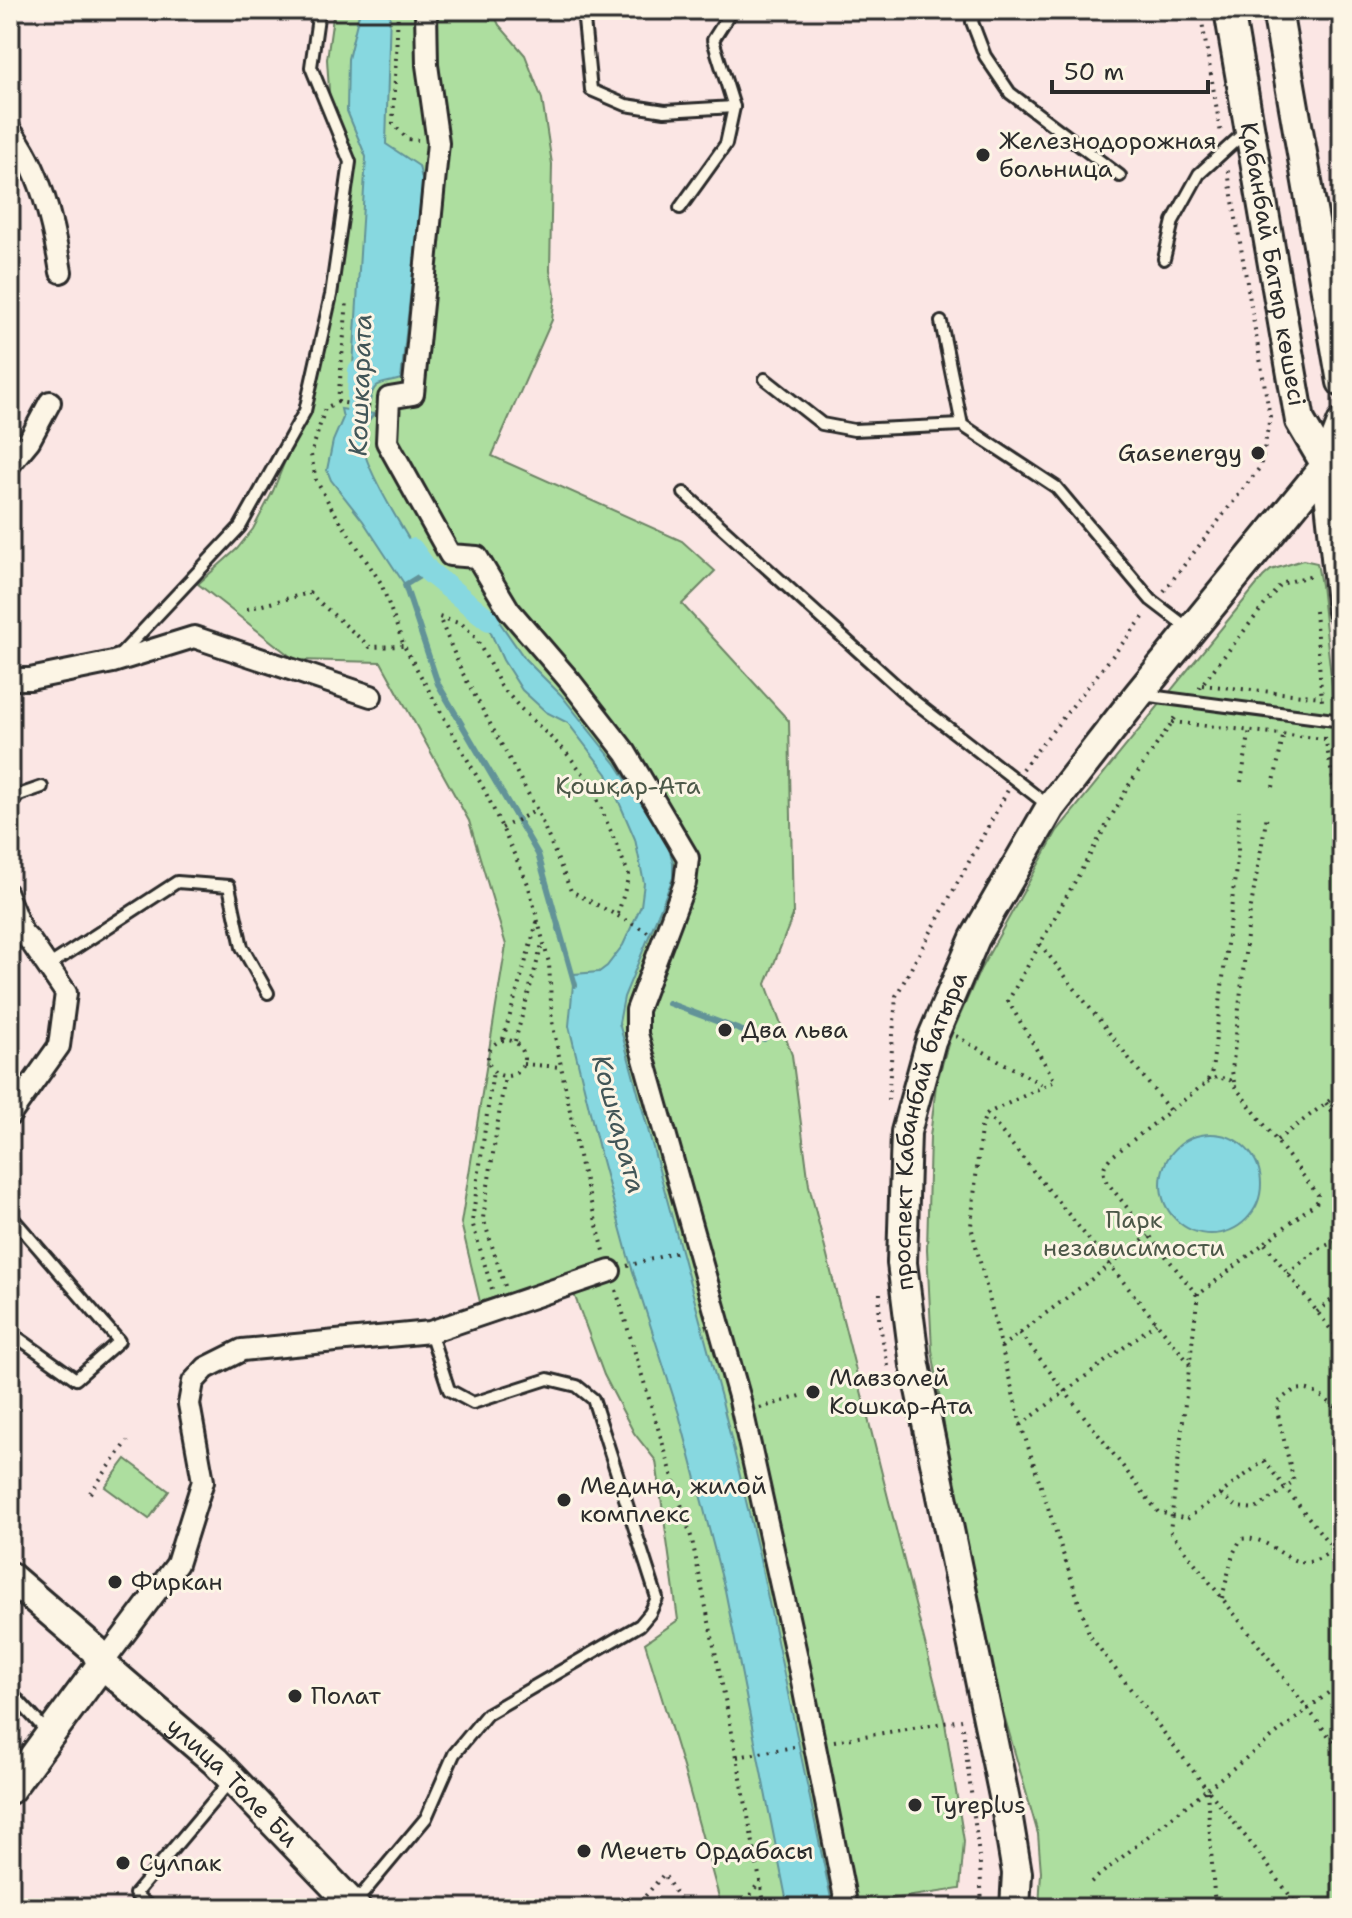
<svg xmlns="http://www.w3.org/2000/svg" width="1352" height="1918" viewBox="0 0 1352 1918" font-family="'Shantell Sans',sans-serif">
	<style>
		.green { fill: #adde9f; stroke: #6c8465; stroke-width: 2 }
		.water { fill: #87d8e0; stroke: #629398; stroke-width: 2 }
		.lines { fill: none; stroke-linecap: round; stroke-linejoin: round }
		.stream { stroke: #629398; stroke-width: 6 }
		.canal { stroke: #87d8e0; stroke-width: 22 }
		.lane-casing { stroke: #2b2b2b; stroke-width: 16 }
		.street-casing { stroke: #2b2b2b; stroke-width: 26 }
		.secondary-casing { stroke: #2b2b2b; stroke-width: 34 }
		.path { stroke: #2b2b2b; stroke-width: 4; stroke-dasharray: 2 6; stroke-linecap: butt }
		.lane { stroke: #fcf5e5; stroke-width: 10 }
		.street { stroke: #fcf5e5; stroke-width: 20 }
		.secondary { stroke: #fcf5e5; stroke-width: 28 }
		.poi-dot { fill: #2b2b2b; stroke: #fcf5e5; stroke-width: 3 }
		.labels { text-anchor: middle; stroke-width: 6; stroke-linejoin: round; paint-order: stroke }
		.poi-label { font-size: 24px; fill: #2b2b2b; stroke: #fcf5e5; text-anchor: start }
		.street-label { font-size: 24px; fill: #2b2b2b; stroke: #fcf5e5 }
		.park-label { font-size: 24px; fill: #4c5848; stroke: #fcf5e5 }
		.water-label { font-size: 26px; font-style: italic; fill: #425658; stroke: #fcf5e5 }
	</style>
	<rect width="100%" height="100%" fill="#fbe6e4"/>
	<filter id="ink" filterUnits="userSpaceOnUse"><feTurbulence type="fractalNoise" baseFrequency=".0125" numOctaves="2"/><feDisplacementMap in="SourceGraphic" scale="16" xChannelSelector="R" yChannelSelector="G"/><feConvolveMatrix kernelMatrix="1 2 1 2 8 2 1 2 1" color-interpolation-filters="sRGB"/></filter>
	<g filter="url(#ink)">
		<g class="green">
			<path d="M334,10H492L499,25L525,55L542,99L552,164L550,271L555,295L552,320L492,456L682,541L715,571L682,604L789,721L793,915L766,984L792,1055L809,1185L945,1723L964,1841L960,1889L830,1908H722L683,1767L645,1643L678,1620L656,1461L634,1433L604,1375L567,1275L480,1302L461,1223L506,945L469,821L381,662L295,660L198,584L237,549L253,529L273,491L305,411L331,295L349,162L330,106L327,59Z"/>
			<path d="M1303,560L1317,563L1321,585L1339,749L1342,756V1908H1039L1041,1872L1038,1834L1000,1701L948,1450L932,1350L927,1249L930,1137L936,1085L950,1038L980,970L1057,831L1263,577L1271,570Z"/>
			<path d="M126,1459L169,1491L149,1519L105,1487Z"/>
		</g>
		<g class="water">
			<path d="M360,10H390L386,144L419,166L423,183L401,379C383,385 374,379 370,401L351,398L366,157L347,111L348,59Z"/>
			<path d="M341,409L374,414C367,422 361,429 362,441C364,470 412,543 428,571L405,585L363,521L331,480L327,470L333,441L343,418Z"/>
			<path d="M475,599L491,610L525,659L561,695L616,764L667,843L673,862V878L624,997L619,1023L722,1401L759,1555L833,1908H788L725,1590L679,1414L628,1256L601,1157L569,1026L574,974L599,972L607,966L623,945L641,906L644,883L635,839L607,774L568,723L546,712L522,690L503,660L490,631L462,603Z"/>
			<circle cx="1211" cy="1184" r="50"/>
		</g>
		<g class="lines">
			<g class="stream">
				<path d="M428,571L405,585L438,684L538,854L575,985"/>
				<path d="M668,1003L764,1039"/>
			</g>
			<g class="canal">
				<path d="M356,440L359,371"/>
				<path d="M412,549L428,571L489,620"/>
			</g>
			<defs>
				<g id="lane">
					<path d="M583,10L591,90L626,105L665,111L734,107"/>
					<path d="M975,10L972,22L985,56L1010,93L1120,176"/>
					<path d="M680,208L726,144L734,107L713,40L732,10"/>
					<path d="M1164,259L1173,221L1199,174L1245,132"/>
					<path d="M941,322L962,425L1056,487L1151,600L1189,629"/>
					<path d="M765,379L822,424L854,430L962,425"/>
					<path d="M684,493L910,698L1049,806"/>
					<path d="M120,655L240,527L305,411L331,295L350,162L311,67L319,10"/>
					<path d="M1142,695L1342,721"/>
					<path d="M10,804L19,795L42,787"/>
					<path d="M10,890L26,929"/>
					<path d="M48,966L177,882L229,886L242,947L268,993"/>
					<path d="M10,1215L119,1341L76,1379L10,1332"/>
					<path d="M10,1710L18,1700L48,1733"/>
					<path d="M355,1903L426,1818L454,1754L487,1714L640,1625L650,1613L657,1598L593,1399L577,1386L548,1379L473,1403L449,1390L430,1332"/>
					<path d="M151,1908L135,1894L231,1780"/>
				</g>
				<g id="street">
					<path d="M426,10L427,65L438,143L413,394L389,398L387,442L450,555L477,557L509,610L570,681L626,753L688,858L685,883L637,1010V1034L739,1396L801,1676L847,1908"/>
					<path d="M10,130C41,169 53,224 61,272"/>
					<path d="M10,464L29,441L50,402"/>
					<path d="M10,679H30L113,662L194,637L371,696"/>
					<path d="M10,920L31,942L66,993L59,1046L10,1115"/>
					<path d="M102,1664L177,1564L203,1481L189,1404L193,1382L206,1368L242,1350L430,1332L610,1271"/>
				</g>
				<g id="secondary">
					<path id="s1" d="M1229,10L1300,421L1326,465L1342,612"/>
					<path d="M1277,10L1342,382"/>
					<path id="s2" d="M10,1577L95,1650L102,1664L215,1761L356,1908"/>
					<path d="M10,1789L102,1664"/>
					<path id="s3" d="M1015,1908L1017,1873L1005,1801L915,1365L902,1263L906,1132L931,1041L975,938L1050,808L1138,695L1326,465L1342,423"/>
				</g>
			</defs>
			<use href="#lane" class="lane-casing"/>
			<use href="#street" class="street-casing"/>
			<use href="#secondary" class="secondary-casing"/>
			<g class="path">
				<path d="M398,10L393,123L407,139L418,140"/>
				<path d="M1200,10L1221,134"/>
				<path d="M338,402L347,301"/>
				<path d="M370,407L338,402L325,408L311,455L316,480L331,507L381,583L404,646L485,791L528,884L549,963L552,1021L581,1166L604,1251"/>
				<path d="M1164,591L1261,466L1270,417L1227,166"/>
				<path d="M247,609L309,593L370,647L404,646"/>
				<path d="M1315,611L1322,701"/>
				<path d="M1202,685L1322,697"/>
				<path d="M1199,688L1281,584L1313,575"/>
				<path d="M1175,718L1129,785L1008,1001L1055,1081L986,1114L981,1128L971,1226L1021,1425L1090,1636L1207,1789L1342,1682"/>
				<path d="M1172,722L1325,739"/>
				<path d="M1325,737L1342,829"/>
				<path d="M1022,769L1146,614"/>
				<path d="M1241,782L1250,729"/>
				<path d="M1273,787L1284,732"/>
				<path d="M502,828L537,810"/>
				<path d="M618,914L629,875L590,782L564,750L521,709L501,686L476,638L462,624L439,617L462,672L537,810L571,891L648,932"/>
				<path d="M1040,944L1170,1111"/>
				<path d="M956,1036L1044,1086"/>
				<path d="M503,1039L538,919"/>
				<circle cx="506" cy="1058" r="18"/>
				<path d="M515,1041L543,941"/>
				<path d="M523,1064L561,1067"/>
				<path d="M1207,1082L1217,1077L1230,1080L1318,1195V1201L1202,1292L1196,1294L1106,1181C1102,1171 1103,1166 1110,1158L1207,1082L1212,1071L1238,851L1239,810"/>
				<path d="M1234,1082L1232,1071L1249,918L1267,815"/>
				<path d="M888,1100L896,996L1008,790"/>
				<path d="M1326,1103L1342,1124"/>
				<path d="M987,1114L1190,1364"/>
				<path d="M1277,1140L1342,1091"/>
				<path d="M1265,1244L1342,1344"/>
				<path d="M627,1266L681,1251"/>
				<path d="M1288,1274C1303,1262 1322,1241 1342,1242"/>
				<path d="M505,1286L483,1218L505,1076"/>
				<path d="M492,1289L472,1222L493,1071"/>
				<path d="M616,1290L692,1540L737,1757L765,1908"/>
				<path d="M880,1293L879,1321L889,1371"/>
				<path d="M1198,1293L1170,1531L1342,1753"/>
				<path d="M1317,1312L1342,1291"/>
				<path d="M1020,1333L1158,1512L1187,1519L1264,1461L1342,1560"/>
				<path d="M1001,1347L1149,1236"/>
				<path d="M760,1408L804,1395"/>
				<path d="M1021,1425L1156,1323"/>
				<path d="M90,1493L128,1441"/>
				<path d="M1221,1495L1237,1507L1256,1509L1294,1482L1278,1415V1403C1303,1376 1317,1394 1342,1412"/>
				<path d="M1222,1598L1233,1554L1241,1539C1279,1533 1292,1587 1333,1548"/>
				<path d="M963,1728L980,1864L982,1908"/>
				<path d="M834,1741L962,1720"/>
				<path d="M737,1757L794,1747"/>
				<path d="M1207,1791L1215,1908"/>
				<path d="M1091,1882L1207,1789L1258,1852L1299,1908"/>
				<path d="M635,1908L664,1874L684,1908"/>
				<path d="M741,1908L760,1881"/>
			</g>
			<use href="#lane" class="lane"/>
			<use href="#street" class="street"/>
			<use href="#secondary" class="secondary"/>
		</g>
	</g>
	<g class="poi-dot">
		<circle cx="983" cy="155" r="8"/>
		<circle cx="1258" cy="453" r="8"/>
		<circle cx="725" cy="1030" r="8"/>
		<circle cx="813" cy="1392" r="8"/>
		<circle cx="564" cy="1500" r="8"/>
		<circle cx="115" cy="1582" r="8"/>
		<circle cx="295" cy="1696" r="8"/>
		<circle cx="915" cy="1805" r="8"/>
		<circle cx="584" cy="1851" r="8"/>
		<circle cx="123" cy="1863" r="8"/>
	</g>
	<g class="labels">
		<g class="poi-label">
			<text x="999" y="149">Железнодорожная<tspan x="999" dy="28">больница</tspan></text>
			<text x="1242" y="461" text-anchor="end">Gasenergy</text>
			<text x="741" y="1038">Два льва</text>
			<text x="829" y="1386">Мавзолей<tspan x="829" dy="28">Кошкар-Ата</tspan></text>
			<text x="580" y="1494">Медина, жилой<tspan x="580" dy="28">комплекс</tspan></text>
			<text x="131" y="1590">Фиркан</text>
			<text x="311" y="1704">Полат</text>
			<text x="931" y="1813">Tyreplus</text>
			<text x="600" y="1859">Мечеть Ордабасы</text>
			<text x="139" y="1871">Сулпак</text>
		</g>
		<g class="street-label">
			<text dy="8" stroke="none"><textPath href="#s1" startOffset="258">Қабанбай Батыр көшесі</textPath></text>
			<text dy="8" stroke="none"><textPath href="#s3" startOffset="792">проспект Кабанбай батыра</textPath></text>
			<text dy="8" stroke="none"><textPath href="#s2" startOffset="304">улица Толе Би</textPath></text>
		</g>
		<g class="park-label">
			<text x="628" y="794">Қошқар-Ата</text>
			<text x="1134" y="1228">Парк<tspan x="1134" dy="28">независимости</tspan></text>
		</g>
		<g class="water-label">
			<text transform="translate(360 385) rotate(-88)" y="9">Кошкарата</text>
			<text transform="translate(619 1124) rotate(75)" y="9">Кошкарата</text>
		</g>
	</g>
	<rect width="1352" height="1918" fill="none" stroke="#fcf5e5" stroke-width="40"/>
	<rect x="20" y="20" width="1312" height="1878" fill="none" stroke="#2b2b2b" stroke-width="3" filter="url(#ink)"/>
	<path d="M1052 80v12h156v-12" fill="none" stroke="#2b2b2b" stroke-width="4"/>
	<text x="1064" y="80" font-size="24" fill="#2b2b2b" stroke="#fcf5e5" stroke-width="6" paint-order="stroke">50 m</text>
</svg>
